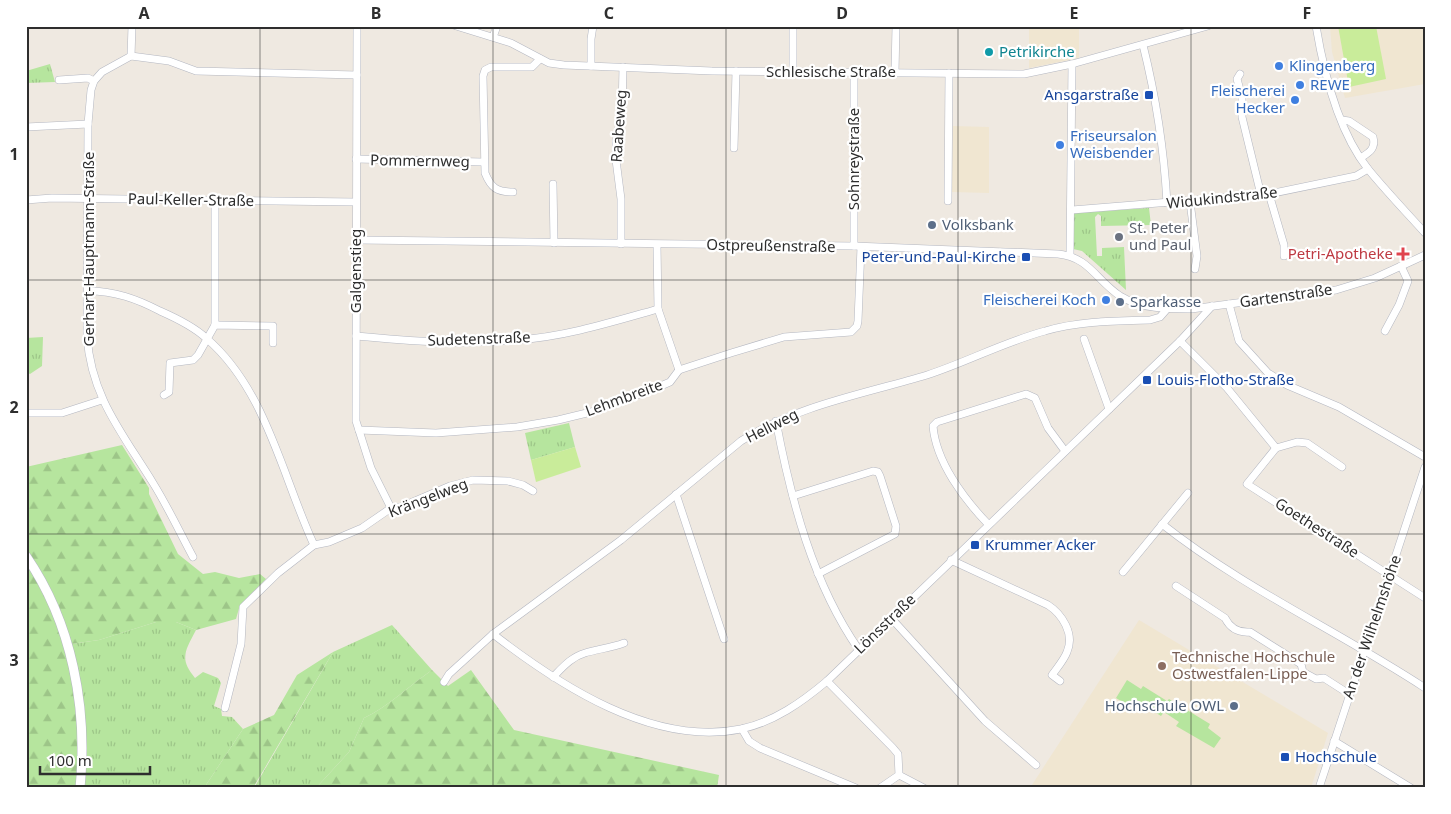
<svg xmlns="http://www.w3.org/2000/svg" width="1451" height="814" viewBox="0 0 1451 814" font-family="'Noto Sans',sans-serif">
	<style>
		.education { fill: #f0e6d1 }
		.grass { fill: url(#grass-tufts) }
		.forest { fill: url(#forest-firs) }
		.garden { fill: #b6e59e }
		.pitch { fill: #c9ec9a }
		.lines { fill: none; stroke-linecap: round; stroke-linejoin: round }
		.minor-casing { stroke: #b4b7c1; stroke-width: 8 }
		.tertiary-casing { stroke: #b4b7c1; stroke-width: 10 }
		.minor { stroke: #fff; stroke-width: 7 }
		.tertiary { stroke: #fff; stroke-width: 9 }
		.grid { fill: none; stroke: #2e2e2e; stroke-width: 1; stroke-opacity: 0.55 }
		.culture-dot { fill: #0f9aa8; stroke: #fff; stroke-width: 2 }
		.shop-dot { fill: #3f7fe0; stroke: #fff; stroke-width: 2 }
		.transit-dot { fill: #1a4fb4; stroke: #fff; stroke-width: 2 }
		.service-dot { fill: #5c6f8a; stroke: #fff; stroke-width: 2 }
		.worship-dot { fill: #6b7280; stroke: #fff; stroke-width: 2 }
		.health-dot { fill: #e0444e; stroke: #fff; stroke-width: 2 }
		.education-dot { fill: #8d6e63; stroke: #fff; stroke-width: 2 }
		.labels { text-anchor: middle; stroke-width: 4.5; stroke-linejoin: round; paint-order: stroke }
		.culture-label { font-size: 15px; fill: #0d838f; stroke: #fff; text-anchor: start }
		.shop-label { font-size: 15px; fill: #366cbe; stroke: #fff; text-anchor: start }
		.street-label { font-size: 15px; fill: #2e2e2e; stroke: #fff }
		.transit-label { font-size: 15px; fill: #164399; stroke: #fff; text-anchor: start }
		.service-label { font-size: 15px; fill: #4e5e75; stroke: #fff; text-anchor: start }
		.worship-label { font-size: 15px; fill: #5b616d; stroke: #fff; text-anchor: start }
		.health-label { font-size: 15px; fill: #be3a42; stroke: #fff; text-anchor: end }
		.education-label { font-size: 15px; fill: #785e54; stroke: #fff; text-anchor: start }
		.neatline { fill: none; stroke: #2e2e2e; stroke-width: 2 }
		.grid-label { font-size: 16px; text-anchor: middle; font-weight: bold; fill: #2e2e2e }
	</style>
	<defs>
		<pattern id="grass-tufts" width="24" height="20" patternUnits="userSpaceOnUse" patternTransform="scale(1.25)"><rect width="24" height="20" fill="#b6e59e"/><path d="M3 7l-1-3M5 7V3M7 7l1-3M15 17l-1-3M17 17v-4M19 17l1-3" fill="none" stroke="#9dc588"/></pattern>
		<pattern id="forest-firs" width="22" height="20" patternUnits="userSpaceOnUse" patternTransform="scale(1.25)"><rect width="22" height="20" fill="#b6e59e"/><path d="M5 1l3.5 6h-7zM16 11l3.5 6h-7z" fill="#9dc588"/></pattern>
	</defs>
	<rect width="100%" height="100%" fill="#efe9e1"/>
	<g class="education">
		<path d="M1029,26H1079V58L1029,68Z"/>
		<path d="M1330,26H1425V84L1345,98L1332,52Z"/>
		<path d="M953,126L989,127V193L952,192Z"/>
		<path d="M1139,620L1328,733L1311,788H1030Z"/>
	</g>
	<g class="grass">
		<path d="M50,64L55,82L26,83V71Z"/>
		<path d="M1149,208L1151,225L1101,226V216L1098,214L1095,217L1097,256H1102V248L1124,247L1126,290L1082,251L1073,249L1074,213Z"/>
		<path d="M43,337L42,366L30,374L26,372V338Z"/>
		<path d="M569,423L575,447L531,460L525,433Z"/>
		<path d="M156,622H176L196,630C185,651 179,659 195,678L203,672L218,678L221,683L214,706L221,709L222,716L232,717L243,729L204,788H83L71,644L99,640Z"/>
		<path d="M392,625L432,670C409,686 389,706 364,718L349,752L316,788H254L333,652Z"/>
	</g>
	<g class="forest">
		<path d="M122,445L149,488V494L178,554L203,574L215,572L239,578L260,574L266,579L240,605L236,619L196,630L176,622H156L99,640L71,644C82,697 88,733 83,788H26V467Z"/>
		<path d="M333,652L253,788H204L243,729L274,715L297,675Z"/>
		<path d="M432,670L448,686L471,670L514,730L719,775L717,788H316L349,752L364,718C389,706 409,686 432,670Z"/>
	</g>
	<path class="garden" d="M1127,680L1141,689L1143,686L1167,701L1169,699L1210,724L1208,728L1221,738L1214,748L1176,726L1179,722L1164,712L1161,716L1137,701L1129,706L1116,698Z"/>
	<g class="pitch">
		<path d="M1338,26H1376L1386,79L1349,87Z"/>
		<path d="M575,447L581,467L536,482L531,460Z"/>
	</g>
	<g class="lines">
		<defs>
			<g id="minor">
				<path d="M357,26L356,421L371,468L391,508"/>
				<path d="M456,26L511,43L549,63L564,65L712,71L1024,74L1072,64L1208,26"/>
				<path d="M793,26V70"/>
				<path d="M1316,26C1324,74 1338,131 1368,169C1386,191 1406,212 1425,233"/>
				<path d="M493,37L497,26"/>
				<path d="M1143,45C1156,97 1164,150 1167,203"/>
				<path d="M131,56L132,26"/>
				<path d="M591,66V39L593,26"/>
				<path d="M895,72L896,26"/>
				<path d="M1240,74L1237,79L1242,97V117L1261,195"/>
				<path d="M59,80L88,78L94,81"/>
				<path d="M1342,120L1349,121L1373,137C1376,148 1370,152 1362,157"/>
				<path d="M26,127L88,124"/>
				<path d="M734,148L736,71"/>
				<path d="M356,159L483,162"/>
				<path d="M553,184L554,243"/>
				<path d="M513,192C497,192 491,188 485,173L483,76L485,70L491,67H532L540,59"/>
				<path d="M1269,194L1284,245V256"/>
				<path d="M26,200L52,198L356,202"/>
				<path d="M948,201L949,73"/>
				<path d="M1190,202L1197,256L1195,269"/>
				<path d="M1072,210L1269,194L1356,176L1368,169"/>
				<path d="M357,240L854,246L1058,254C1089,257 1096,280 1120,296C1141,309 1168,309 1191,309L1336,290L1375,278L1425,255"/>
				<path d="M621,244V199L616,160V142L622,111L623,67"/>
				<path d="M657,245L658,309L679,370"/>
				<path d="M854,246V72"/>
				<path d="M1070,255L1072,64"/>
				<path d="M88,291C115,291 137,299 160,311C176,318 193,326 206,338C266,389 282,476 314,545"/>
				<path d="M1229,304L1239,341L1268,373L1287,385L1339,407L1425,457"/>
				<path d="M215,325V201"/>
				<path d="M1385,331L1399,305L1408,281L1401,266"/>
				<path d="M356,336C409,341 463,345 516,340C564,337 612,322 658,309"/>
				<path d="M1084,339L1109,409"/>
				<path d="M1180,341L1227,388L1276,448L1297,442L1307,443L1342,467"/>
				<path d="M164,395L169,392L170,363L193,360L198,355L215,325L273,326V343"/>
				<path d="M26,413H62L102,400"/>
				<path d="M776,421C791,500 813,584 859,650"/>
				<path d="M359,430L436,433L517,427L558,420L591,412L649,391L670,382L679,370L731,353L784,337L851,332L857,326L858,321L861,247"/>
				<path d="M1276,448L1247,484L1425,598"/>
				<path d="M676,494L724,639"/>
				<path d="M793,496L873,471L878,472L880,476L896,526L895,534L818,574"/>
				<path d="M988,524C964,499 936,462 933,426L937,422L1026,394L1035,398L1048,428L1065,451"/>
				<path d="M1162,524C1243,588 1338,631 1425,688"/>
				<path d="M193,557C180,533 168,507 153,483C123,434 91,397 87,336L88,124L91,90L94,81L102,72L131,56L169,61L196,71L357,75"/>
				<path d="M951,560L1048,605C1062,614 1075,634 1067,652C1064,660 1057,668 1052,675L1060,681"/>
				<path d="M1123,572L1188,493"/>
				<path d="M1176,586L1225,618C1230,628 1238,633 1250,632L1301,664L1303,672L1316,679L1324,678L1349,694"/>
				<path d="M891,618L985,721L1036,765"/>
				<path d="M493,634C559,685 653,747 741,729C774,722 802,702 827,681L1180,341L1212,306"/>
				<path d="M553,677C562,668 571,657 585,653C598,649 611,648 624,643"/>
				<path d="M827,681L893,748L898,754L899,775L880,788"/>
				<path d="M444,682L449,674L493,634L621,540L741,441C798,405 864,394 927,375C967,362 1004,342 1045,331C1079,321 1115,321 1150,320L1160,317L1167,309"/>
				<path d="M225,708L241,644L243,607L278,573L314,545L329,542L362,528L391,508L401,507L450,486L473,480L508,481L523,485L533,491"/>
				<path d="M742,729L749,741L760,748L856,788"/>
				<path d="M1334,741L1411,788"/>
				<path d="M899,775L924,788"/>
				<path d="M1319,788L1425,467"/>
			</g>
			<path id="tertiary" d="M26,556C72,623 88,708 80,788"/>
		</defs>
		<use href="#minor" class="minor-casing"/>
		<use href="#tertiary" class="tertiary-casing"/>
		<use href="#minor" class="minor"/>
		<use href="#tertiary" class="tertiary"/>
	</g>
	<path class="grid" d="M260,26V788M493,26V788M726,26V788M958,26V788M1191,26V788M26,280H1425M26,534H1425"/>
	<circle class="culture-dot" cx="989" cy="52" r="5"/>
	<g class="shop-dot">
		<circle cx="1279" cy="66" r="5"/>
		<circle cx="1300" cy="85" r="5"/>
		<circle cx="1295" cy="100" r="5"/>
		<circle cx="1060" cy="145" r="5"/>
		<circle cx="1106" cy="300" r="5"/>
	</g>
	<g class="transit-dot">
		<rect x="1144" y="90" width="10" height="10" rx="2.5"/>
		<rect x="1021" y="252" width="10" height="10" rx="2.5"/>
		<rect x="1142" y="375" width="10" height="10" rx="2.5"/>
		<rect x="970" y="540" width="10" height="10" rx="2.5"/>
		<rect x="1280" y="752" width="10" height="10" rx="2.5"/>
	</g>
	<g class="service-dot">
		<circle cx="932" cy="225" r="5"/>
		<circle cx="1120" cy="302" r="5"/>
		<circle cx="1234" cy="706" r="5"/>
	</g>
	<circle class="worship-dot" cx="1119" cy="237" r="5"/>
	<path class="health-dot" d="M1400.5 246.5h5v5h5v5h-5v5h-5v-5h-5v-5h5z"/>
	<circle class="education-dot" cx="1162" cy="666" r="5"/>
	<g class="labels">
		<g class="culture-label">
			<text x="999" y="57">Petrikirche</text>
		</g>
		<g class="shop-label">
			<text x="1289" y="71">Klingenberg</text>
			<text x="1310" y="90">REWE</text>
			<text x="1285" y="96" text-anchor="end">Fleischerei<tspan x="1285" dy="17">Hecker</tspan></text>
			<text x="1070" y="141">Friseursalon<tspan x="1070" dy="17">Weisbender</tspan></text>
			<text x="1096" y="305" text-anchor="end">Fleischerei Koch</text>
		</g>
		<g class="street-label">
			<text x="831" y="77">Schlesische Straße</text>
			<text transform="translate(619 126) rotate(-86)" y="5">Raabeweg</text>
			<text transform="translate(854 159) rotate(-90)" y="5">Sohnreystraße</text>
			<text transform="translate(420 161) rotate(1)" y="5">Pommernweg</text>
			<text transform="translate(1222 198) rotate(-6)" y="5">Widukindstraße</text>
			<text transform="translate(191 200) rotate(1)" y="5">Paul-Keller-Straße</text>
			<text transform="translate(771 246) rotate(1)" y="5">Ostpreußenstraße</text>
			<text transform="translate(89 249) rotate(-90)" y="5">Gerhart-Hauptmann-Straße</text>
			<text transform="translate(356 271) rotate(-90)" y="5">Galgenstieg</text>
			<text transform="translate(1286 296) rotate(-8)" y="5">Gartenstraße</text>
			<text transform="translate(479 339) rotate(-2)" y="5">Sudetenstraße</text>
			<text transform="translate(624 398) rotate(-20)" y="5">Lehmbreite</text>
			<text transform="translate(772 426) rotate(-27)" y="5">Hellweg</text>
			<text transform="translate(428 498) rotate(-21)" y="5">Krängelweg</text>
			<text transform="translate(1317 528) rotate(33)" y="5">Goethestraße</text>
			<text transform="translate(885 624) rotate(-44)" y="5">Lönsstraße</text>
			<text transform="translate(1372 627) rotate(-71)" y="5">An der Wilhelmshöhe</text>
		</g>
		<g class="transit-label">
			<text x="1139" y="100" text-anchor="end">Ansgarstraße</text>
			<text x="1016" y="262" text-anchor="end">Peter-und-Paul-Kirche</text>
			<text x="1157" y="385">Louis-Flotho-Straße</text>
			<text x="985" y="550">Krummer Acker</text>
			<text x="1295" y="762">Hochschule</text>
		</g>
		<g class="service-label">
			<text x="942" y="230">Volksbank</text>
			<text x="1130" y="307">Sparkasse</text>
			<text x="1224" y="711" text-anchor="end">Hochschule OWL</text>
		</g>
		<g class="worship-label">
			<text x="1129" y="233">St. Peter<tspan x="1129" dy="17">und Paul</tspan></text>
		</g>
		<g class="health-label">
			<text x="1393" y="259">Petri-Apotheke</text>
		</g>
		<g class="education-label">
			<text x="1172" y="662">Technische Hochschule<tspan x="1172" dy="17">Ostwestfalen-Lippe</tspan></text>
		</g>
	</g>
	<rect width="1451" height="814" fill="none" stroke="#ffffff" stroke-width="55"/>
	<path d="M40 766v8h110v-8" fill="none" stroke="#2e2e2e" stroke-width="2.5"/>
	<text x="48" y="766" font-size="15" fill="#2e2e2e" stroke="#ffffff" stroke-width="4" paint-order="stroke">100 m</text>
	<rect x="28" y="28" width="1396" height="758" class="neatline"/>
	<g class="grid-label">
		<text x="144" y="19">A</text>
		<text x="376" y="19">B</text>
		<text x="609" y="19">C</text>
		<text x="842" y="19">D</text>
		<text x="1074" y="19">E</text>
		<text x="1307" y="19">F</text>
		<text x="14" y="160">1</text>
		<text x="14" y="413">2</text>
		<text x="14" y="666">3</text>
	</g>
</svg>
